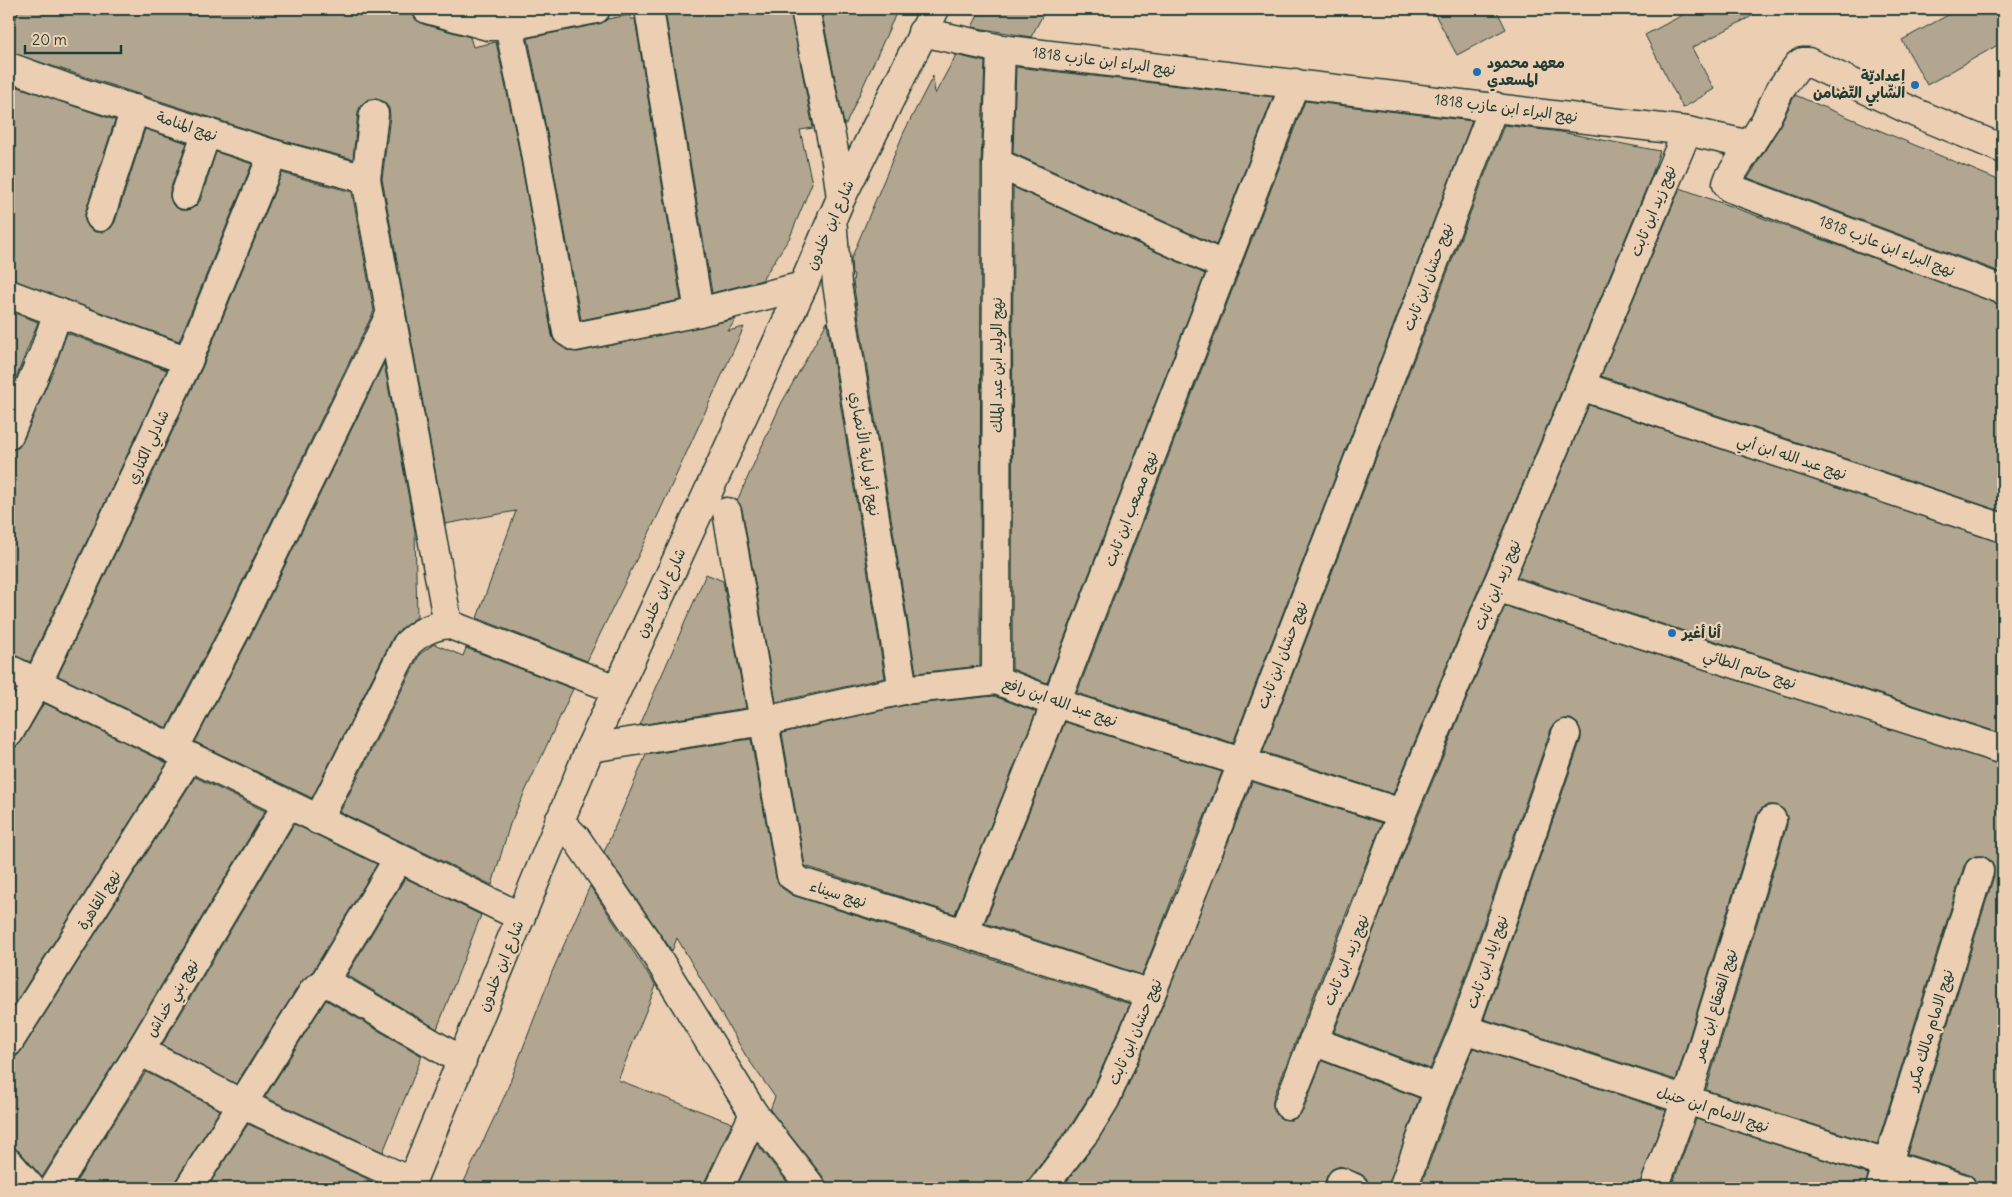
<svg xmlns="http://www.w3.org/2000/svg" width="2012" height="1197" viewBox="0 0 2012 1197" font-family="Delius,'Playpen Sans Arabic',sans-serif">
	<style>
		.building { fill: #b3a690; stroke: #1f3d34 }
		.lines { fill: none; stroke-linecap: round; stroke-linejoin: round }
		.street-casing { stroke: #1f3d34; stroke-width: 31 }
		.secondary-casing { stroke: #1f3d34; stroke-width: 31 }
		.street { stroke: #eccfb3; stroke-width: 28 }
		.secondary { stroke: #eccfb3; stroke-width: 28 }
		.poi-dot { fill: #1f6fb2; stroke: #eccfb3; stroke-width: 2 }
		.labels { text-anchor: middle; stroke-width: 4.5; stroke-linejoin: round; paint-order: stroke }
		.street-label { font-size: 15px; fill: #1f3d34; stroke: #eccfb3 }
		.poi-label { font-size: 15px; font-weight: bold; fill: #1f3d34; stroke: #eccfb3; text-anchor: start }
	</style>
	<rect width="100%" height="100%" fill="#eccfb3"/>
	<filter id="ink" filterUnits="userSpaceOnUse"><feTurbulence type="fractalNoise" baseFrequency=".02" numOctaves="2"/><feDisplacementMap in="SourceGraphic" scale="10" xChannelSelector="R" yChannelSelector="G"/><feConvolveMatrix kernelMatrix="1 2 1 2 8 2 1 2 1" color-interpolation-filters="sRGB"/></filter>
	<g filter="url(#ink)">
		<g class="building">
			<path d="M19,9H412V13L416,20L423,24L470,37L473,47L496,42L517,139L552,335L554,341L567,350L578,352L736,319L728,331L744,327L657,517L587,661L477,618L516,511L445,524L382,179L390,116L389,108L384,102L376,99H368L361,105L358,112L353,159L277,139L9,52V40Z"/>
			<path d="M676,9H790L813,128L800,130L812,183L790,237L762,280L712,293L665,11Z"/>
			<path d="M821,9H898L846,124H844Z"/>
			<path d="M981,9H1046L1031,37L972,27Z"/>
			<path d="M1432,9H1496L1506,29L1457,55Z"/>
			<path d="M1694,9H1765L1692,48L1714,89L1683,108L1645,35Z"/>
			<path d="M1959,9H2003V42L1927,85L1902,40Z"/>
			<path d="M630,15L631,19H635L681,300L581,320L547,133L528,38L599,24L607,19Z"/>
			<path d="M956,55L985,62L981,163L980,666L916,673L853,282L854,274L852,275L851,259L904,132L933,76L935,94Z"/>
			<path d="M1016,67L1273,97L1216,245L1013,153Z"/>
			<path d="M9,84L115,120L85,213V221L89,228L95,232H104L111,228L115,222L145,129L187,143L170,190V198L173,205L180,210H188L196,206L200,201L216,152L252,164L179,341L9,279Z"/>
			<path d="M1795,95L2003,182V273L1748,178L1777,131Z"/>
			<path d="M1305,101L1472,121L1233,743L1077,693Z"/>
			<path d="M1504,125L1561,132L1660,151L1651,177L1393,794L1263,752Z"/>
			<path d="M282,173L352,192L374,311L224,619L167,728L58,676L202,368Z"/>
			<path d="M1013,187L1205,274L1047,683L1012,669Z"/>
			<path d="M1680,188L2003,305V512L1601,376Z"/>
			<path d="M9,311L38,322L9,396Z"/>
			<path d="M827,322L885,678L776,702L742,509L737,501L781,404Z"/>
			<path d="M67,333L167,370L30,662L9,654V450L18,448L23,441L57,361Z"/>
			<path d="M384,363L415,532L417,617L402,628L393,637L312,798L195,742L252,633Z"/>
			<path d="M1589,405L2003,543V734L1517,577Z"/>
			<path d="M706,574L723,581L746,708L640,725Z"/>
			<path d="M1505,606L2003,765V1188H1977L1974,1178L1967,1173L1907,1154L1994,876V867L1991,861L1984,856H1975L1968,860L1964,866L1877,1145L1706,1090L1787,825V816L1784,810L1777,805H1768L1761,809L1757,815L1676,1080L1484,1019L1581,739V732L1578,724L1571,719H1564L1556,722L1551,729L1449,1023L1430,1069L1334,1032L1417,819Z"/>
			<path d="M434,644L463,656L466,648L573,689L510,824L492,885L340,812L420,654Z"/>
			<path d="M994,696L1036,712L955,914L805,866L782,733L906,705Z"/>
			<path d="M44,703L167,763L9,1013V749L16,747L22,741Z"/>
			<path d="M1065,722L1222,772L1142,975L985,923Z"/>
			<path d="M751,739L776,878L782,888L792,895L1130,1004L1091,1093L1073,1122L1030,1178L1027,1188H827L824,1178L770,1110L775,1097L746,1056L677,938L672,951L604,852L646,755Z"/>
			<path d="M195,777L265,811L127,1043L42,1177L21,1153L9,1143V1058L17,1056L22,1050Z"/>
			<path d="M1252,782L1382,823L1273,1099V1107L1276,1114L1282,1119L1291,1120L1298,1117L1303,1111L1322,1061L1419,1098L1388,1188H1369L1367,1179L1361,1174L1340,1166L1332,1169L1327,1175L1325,1183L1327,1188H1062L1098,1140L1119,1106L1165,1000Z"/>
			<path d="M294,824L377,864L313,971L301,982L236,1084L162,1045Z"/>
			<path d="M405,878L481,915L437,1029L347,975Z"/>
			<path d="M590,886L656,986L618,1080L732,1123L705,1181L704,1188H461L505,1095L552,972Z"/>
			<path d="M326,1000L422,1056L383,1152L265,1097Z"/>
			<path d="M1473,1048L1666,1110L1639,1188H1420L1454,1095Z"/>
			<path d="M146,1072L220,1110L176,1180L174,1188H72Z"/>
			<path d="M1696,1119L1868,1174L1865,1188H1671Z"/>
			<path d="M248,1124L372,1181L369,1188H207Z"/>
			<path d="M757,1144L792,1188H736Z"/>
		</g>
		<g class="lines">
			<defs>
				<g id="street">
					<path d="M427,9L488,26H509L596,9"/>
					<path d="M649,9L699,312"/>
					<path d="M805,9L836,161L841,198"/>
					<path d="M509,26L532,136L567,332L575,337L699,312L803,286"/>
					<path d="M922,32L1001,49L1687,131L1750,145L1729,178L1727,184L1730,188L2003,290"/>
					<path d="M9,67L64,87L273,154L366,179"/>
					<path d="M1750,145L1764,123L1780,90L1798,65L1802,62H1808L1916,113L2003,149"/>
					<path d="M997,163L1225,266"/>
					<path d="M185,195L207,132"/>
					<path d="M100,217L135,109"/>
					<path d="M832,217L837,284L903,690"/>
					<path d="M9,294L188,361"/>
					<path d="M1581,386L2003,528"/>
					<path d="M9,435L43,355L58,312"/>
					<path d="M727,512L791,875L801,882L964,933L1151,994"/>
					<path d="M1496,587L2003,750"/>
					<path d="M448,624L616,689"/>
					<path d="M9,669L521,917"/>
					<path d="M996,680L997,163L1001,49"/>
					<path d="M9,733L38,682L188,361L273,154"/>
					<path d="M590,748L765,721L903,690L996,680L1056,703L1402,813"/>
					<path d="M174,749L238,626L391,313"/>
					<path d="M318,820L407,644C420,632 430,627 448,624L366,179L374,114"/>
					<path d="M559,821L576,838L652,949L754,1114L719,1188"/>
					<path d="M964,933L1056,703L1295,83"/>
					<path d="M325,981L462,1061"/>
					<path d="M1464,1029L1962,1188"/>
					<path d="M1313,1041L1439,1089"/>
					<path d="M9,1042L189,757"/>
					<path d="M140,1051L242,1104L412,1182"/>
					<path d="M1288,1105L1365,911L1402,813L1687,131"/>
					<path d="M754,1114L812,1188"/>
					<path d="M9,1163L31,1188"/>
					<path d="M1341,1182L1354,1188"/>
					<path d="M54,1188L140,1051L287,805"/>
					<path d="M189,1188L314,990L325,981L398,859"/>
					<path d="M1042,1188L1086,1131L1105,1100L1151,994L1198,878L1494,106"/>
					<path d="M1403,1188L1439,1089L1464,1029L1566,734"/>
					<path d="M1654,1188L1686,1100L1772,820"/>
					<path d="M1880,1188L1979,871"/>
				</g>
				<path id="secondary" d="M409,1188L590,748L803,286L841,198L935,9"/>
			</defs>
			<use href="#street" class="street-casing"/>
			<use href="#secondary" class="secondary-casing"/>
			<use href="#street" class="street"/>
			<use href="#secondary" class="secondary"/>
		</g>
	</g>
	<g class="poi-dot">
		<circle cx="1477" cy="72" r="5"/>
		<circle cx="1915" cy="85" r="5"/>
		<circle cx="1672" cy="633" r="5"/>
	</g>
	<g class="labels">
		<g class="street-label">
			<text transform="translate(1104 61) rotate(7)" y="5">نهج البراء ابن عازب 1818</text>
			<text transform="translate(1506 108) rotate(7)" y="5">نهج البراء ابن عازب 1818</text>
			<text transform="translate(187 126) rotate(18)" y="5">نهج المنامة</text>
			<text transform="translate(1653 211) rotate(-68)" y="5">نهج زيد ابن ثابت</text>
			<text transform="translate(830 225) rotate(-66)" y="5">شارع ابن خلدون</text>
			<text transform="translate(1887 246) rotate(21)" y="5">نهج البراء ابن عازب 1818</text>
			<text transform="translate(1428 277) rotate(-69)" y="5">نهج حسّان ابن ثابت</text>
			<text transform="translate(997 365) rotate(-90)" y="5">نهج الوليد ابن عبد الملك</text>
			<text transform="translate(148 447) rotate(-65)" y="5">شادلي الكتاري</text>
			<text transform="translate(865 454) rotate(81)" y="5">نهج أبو لبابة الأنصاري</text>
			<text transform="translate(1792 457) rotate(18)" y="5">نهج عبد الله ابن أبي</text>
			<text transform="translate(1131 509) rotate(-69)" y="5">نهج مصعب ابن ثابت</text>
			<text transform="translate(1497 585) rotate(-67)" y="5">نهج زيد ابن ثابت</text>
			<text transform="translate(661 593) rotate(-65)" y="5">شارع ابن خلدون</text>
			<text transform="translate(1282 655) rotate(-69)" y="5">نهج حسّان ابن ثابت</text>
			<text transform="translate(1750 669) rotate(18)" y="5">نهج حاتم الطائي</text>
			<text transform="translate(1060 702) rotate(19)" y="5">نهج عبد الله ابن رافع</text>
			<text transform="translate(838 894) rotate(17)" y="5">نهج سيناء</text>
			<text transform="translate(99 900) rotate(-58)" y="5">نهج القاهرة</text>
			<text transform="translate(1346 960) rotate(-68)" y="5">نهج زيد ابن ثابت</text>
			<text transform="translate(1487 962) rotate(-71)" y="5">نهج اياد ابن ثابت</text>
			<text transform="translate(501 966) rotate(-68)" y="5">شارع ابن خلدون</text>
			<text transform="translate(172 998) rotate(-59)" y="5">نهج بني خداش</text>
			<text transform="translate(1715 1005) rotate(-73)" y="5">نهج القعقاع ابن عمر</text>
			<text transform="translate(1930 1030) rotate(-73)" y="5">نهج الامام مالك مكرر</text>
			<text transform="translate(1135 1032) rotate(-67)" y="5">نهج حسّان ابن ثابت</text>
			<text transform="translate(1713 1109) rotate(18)" y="5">نهج الامام ابن حنبل</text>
		</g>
		<g class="poi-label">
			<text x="1487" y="68">معهد محمود<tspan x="1487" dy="17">المسعدي</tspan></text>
			<text x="1905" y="81" text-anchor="end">إعداديّة<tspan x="1905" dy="17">الشّابي التّضامن</tspan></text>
			<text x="1682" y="638">أنا أغير</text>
		</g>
	</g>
	<rect width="2012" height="1197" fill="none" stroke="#eccfb3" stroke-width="30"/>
	<rect x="15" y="15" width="1982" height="1167" fill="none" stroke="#1f3d34" stroke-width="2" filter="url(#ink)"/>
	<path d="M25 45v8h96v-8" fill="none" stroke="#1f3d34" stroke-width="2.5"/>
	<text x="32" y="45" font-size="15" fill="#1f3d34" stroke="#eccfb3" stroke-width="4" paint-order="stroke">20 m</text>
</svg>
